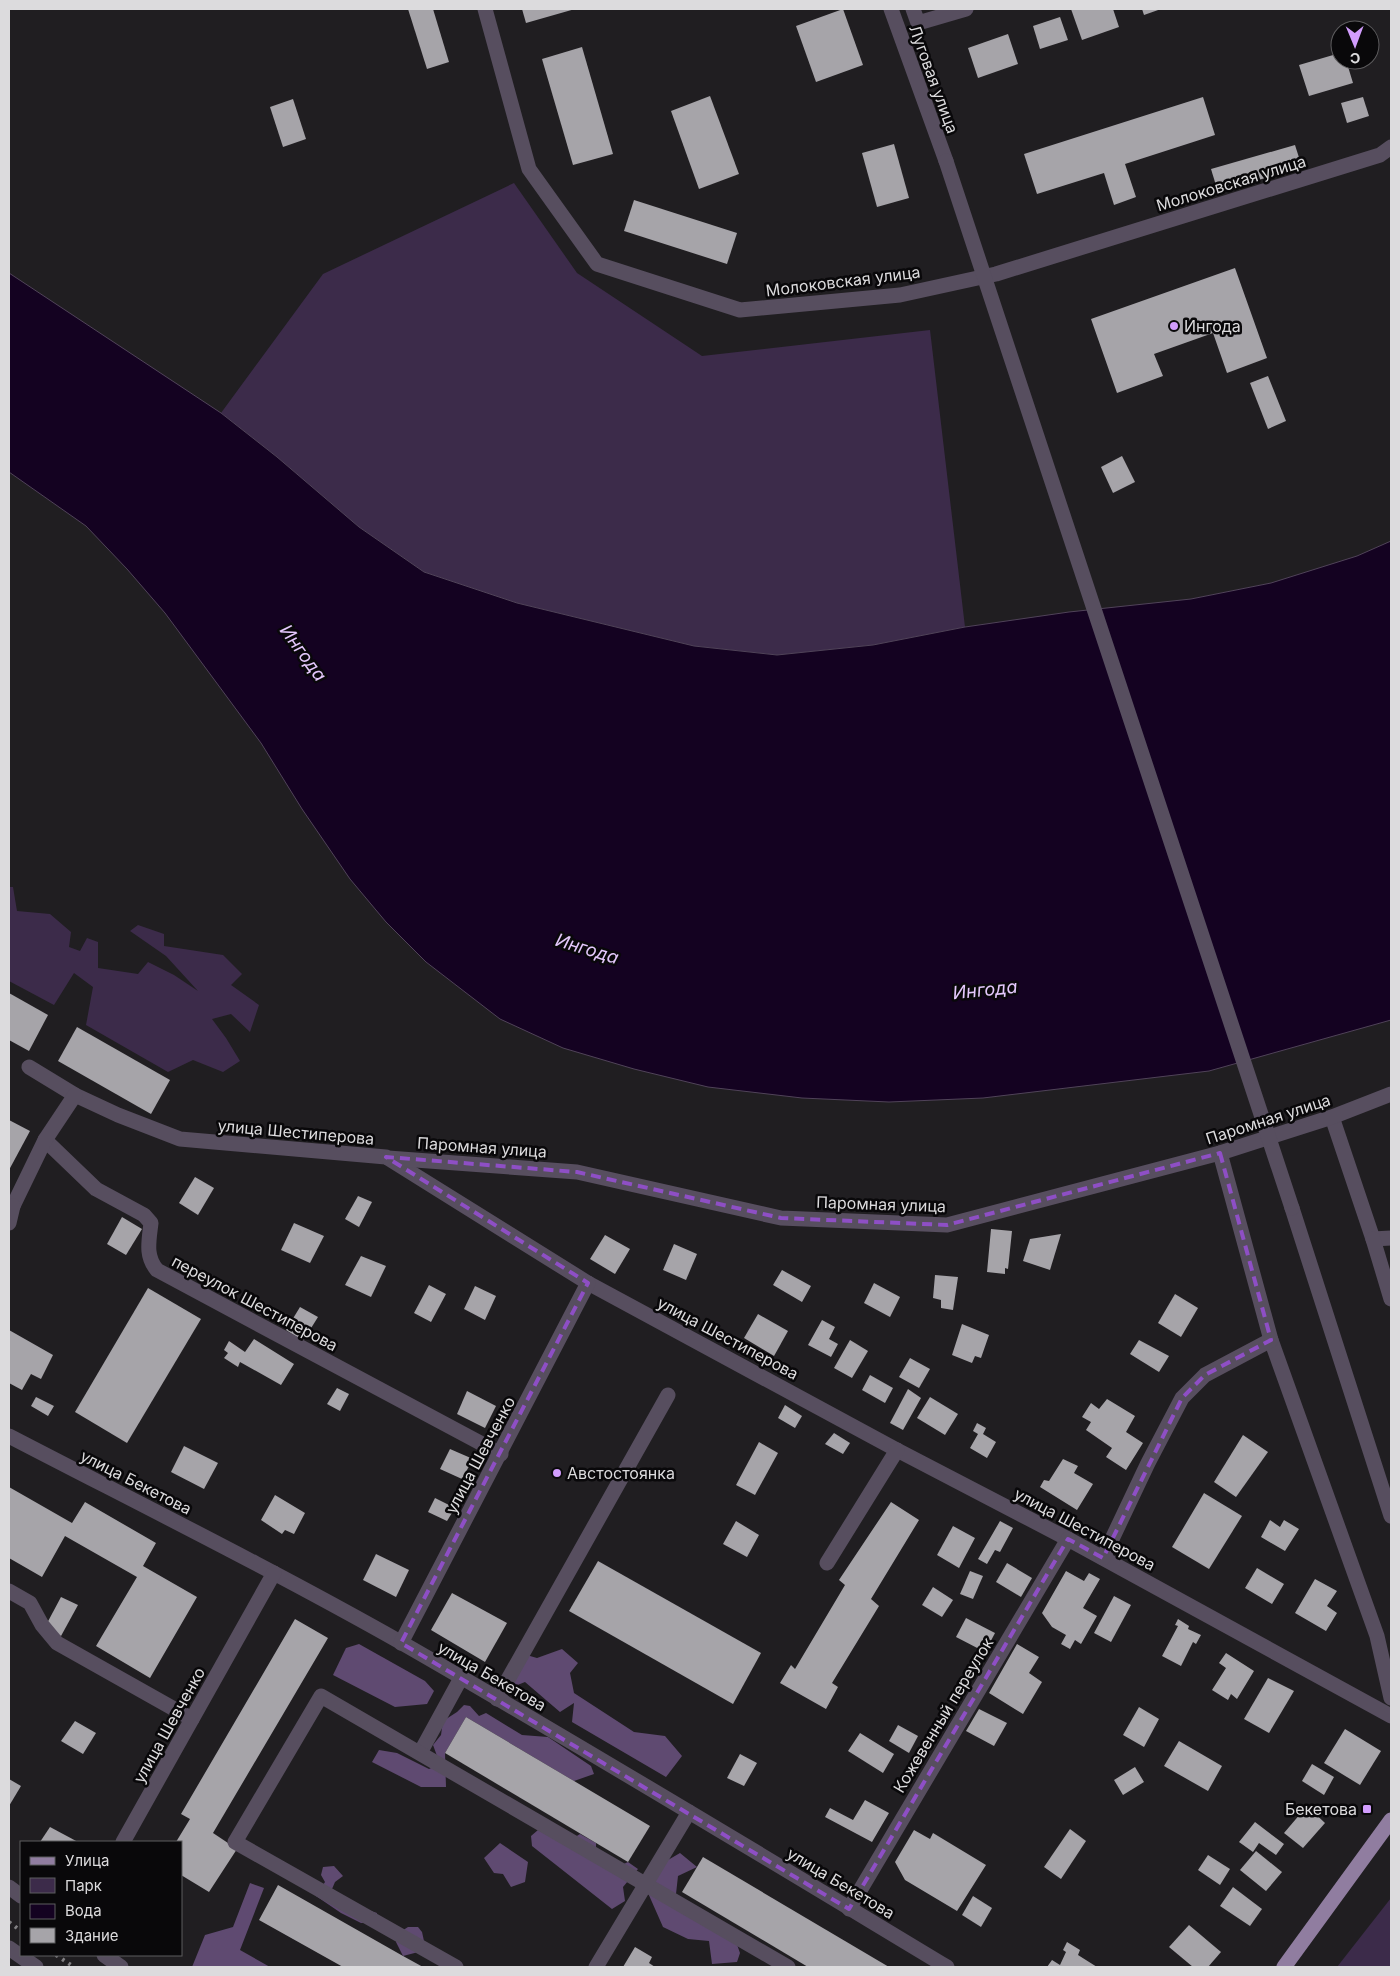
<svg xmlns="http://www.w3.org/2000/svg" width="1400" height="1976" viewBox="0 0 1400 1976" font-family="Inter,sans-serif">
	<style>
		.green { fill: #3c2b4a }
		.forest { fill: #5f4a71 }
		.water { fill: #140221; stroke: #504359 }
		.building { fill: #a6a4a9 }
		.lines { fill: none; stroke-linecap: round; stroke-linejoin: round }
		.minor { stroke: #574e5f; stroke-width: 15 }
		.major { stroke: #907da0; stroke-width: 15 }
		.rail { stroke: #828083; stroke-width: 4; stroke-dasharray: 2.5 5; stroke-linecap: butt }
		.minor-bridge { stroke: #574e5f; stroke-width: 15 }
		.marked { fill: none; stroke: #8e4fc5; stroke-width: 4; stroke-dasharray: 10 6; stroke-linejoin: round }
		.poi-dot { fill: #d29dfd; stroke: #09080a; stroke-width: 2 }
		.labels { text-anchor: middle; stroke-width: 5; stroke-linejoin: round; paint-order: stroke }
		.street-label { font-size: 16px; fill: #dcdbdd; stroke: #09080a }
		.poi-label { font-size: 16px; fill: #dcdbdd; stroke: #09080a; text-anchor: start }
		.water-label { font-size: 18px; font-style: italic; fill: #e4c8fc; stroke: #09080a }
	</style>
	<rect width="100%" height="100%" fill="#201e21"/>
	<g class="green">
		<path d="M514,183L577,273L702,356L930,330L965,627L873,645L777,655L694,646L517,603L424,572L359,527L277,457L221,413L323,274Z"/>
		<path d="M9,887H13L17,911L50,914L71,932L69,947L80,951L87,938L98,942V968L138,974L148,962L174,975L198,991L166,956L130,931L138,925L164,934V946L223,955L242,974L231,985L259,1005L250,1032L231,1014L212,1019L226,1038L240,1061L223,1072L193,1060L168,1072L86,1025L93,987L74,973L54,1005L9,981Z"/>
		<path d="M1391,1898V1967H1337Z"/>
	</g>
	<g class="forest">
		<path d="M359,1644L425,1681L434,1691L427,1704L395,1707L333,1675L346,1648Z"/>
		<path d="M562,1649L578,1663L570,1673L574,1693L634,1732L665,1736L682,1756L666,1777L572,1722L574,1703L560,1712L525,1682L515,1686L505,1673L516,1652L537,1658Z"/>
		<path d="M464,1705L470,1706L479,1716L486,1713L522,1735L548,1737L591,1766L594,1774L574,1781L466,1717L445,1753L446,1787H421L372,1762L379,1750L397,1753L429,1769L440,1764L433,1745L441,1735L443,1721L457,1712Z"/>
		<path d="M538,1830L564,1844L580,1834L596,1843V1862L611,1870L628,1862L638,1869L623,1887L625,1901L612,1909L532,1846L531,1836Z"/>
		<path d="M500,1843L528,1862L525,1882L511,1887L503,1874L494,1873L484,1858Z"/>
		<path d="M680,1853L697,1867L678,1876L676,1894L734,1936L740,1953L737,1962L712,1964L709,1941L688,1939L663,1927L648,1893L656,1867Z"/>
		<path d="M334,1866L343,1876L335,1882L332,1889L368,1910L377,1913L376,1922L361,1923L341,1913L316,1896L325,1882L321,1875L323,1867Z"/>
		<path d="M250,1883L264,1888L240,1950L270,1967H192L205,1935L233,1927Z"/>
		<path d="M408,1927H418L422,1932L426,1950L403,1956L396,1942L397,1934Z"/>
	</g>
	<path class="water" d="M9,273L221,413L277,457L359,527L424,572L517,603L694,646L777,655L873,645L965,627L1069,612L1191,599L1271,583L1357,556L1391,541V1020L1209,1071L983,1098L889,1102L802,1098L708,1087L634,1069L563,1048L500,1019L426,962L386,922L350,879L302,809L261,743L165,613L127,569L86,526L9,472Z"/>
	<g class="building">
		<path d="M408,9H433L449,62L427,69Z"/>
		<path d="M522,9H575L526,23Z"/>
		<path d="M843,9L863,65L816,82L796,26Z"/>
		<path d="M1071,9H1113L1119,27L1082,40Z"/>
		<path d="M1142,9H1161L1144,15Z"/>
		<path d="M1060,17L1068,40L1040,49L1033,26Z"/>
		<path d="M1008,34L1018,64L978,78L968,48Z"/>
		<path d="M582,47L613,154L573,165L542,59Z"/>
		<path d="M1340,53V60H1346L1353,83L1309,96L1299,65Z"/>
		<path d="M710,96L739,174L699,189L671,111Z"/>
		<path d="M1203,97L1215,135L1125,164L1136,197L1114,205L1104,173L1037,194L1024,154Z"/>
		<path d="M1363,97L1369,116L1347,123L1341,103Z"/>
		<path d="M293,99L306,139L283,147L270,107Z"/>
		<path d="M894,144L909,198L877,207L862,153Z"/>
		<path d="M1295,145L1302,167L1218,192L1211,169Z"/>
		<path d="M634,200L737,233L727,264L624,231Z"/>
		<path d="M1235,268L1267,358L1227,373L1213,333L1154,354L1163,376L1117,393L1091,319Z"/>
		<path d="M1268,376L1286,421L1268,429L1250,383Z"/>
		<path d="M1122,456L1135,482L1113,493L1101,467Z"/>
		<path d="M9,993L48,1015L29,1051L9,1040Z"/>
		<path d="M77,1027L170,1080L151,1114L58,1061Z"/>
		<path d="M9,1120L30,1131L9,1170Z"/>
		<path d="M195,1177L214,1188L198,1215L179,1203Z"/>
		<path d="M358,1196L372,1202L359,1227L345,1219Z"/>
		<path d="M122,1217L142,1229L126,1255L107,1244Z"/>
		<path d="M294,1223L324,1236L310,1263L281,1250Z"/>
		<path d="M991,1229L1012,1231L1008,1269L1005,1268V1274L987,1272Z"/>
		<path d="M1061,1234L1050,1270L1023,1261L1030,1239Z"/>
		<path d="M605,1235L630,1249L615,1274L590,1259Z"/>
		<path d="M674,1244L697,1254L686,1280L663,1270Z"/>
		<path d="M361,1256L386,1266L371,1297L345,1285Z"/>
		<path d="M782,1270L811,1286L802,1302L773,1285Z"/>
		<path d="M935,1275L958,1277L953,1310L941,1308V1300L933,1298Z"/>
		<path d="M874,1283L900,1297L890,1317L864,1303Z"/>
		<path d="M429,1285L446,1294L431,1322L414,1313Z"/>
		<path d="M475,1286L496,1296L485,1320L464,1309Z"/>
		<path d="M148,1288L201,1319L127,1443L75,1412Z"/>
		<path d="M1175,1294L1198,1308L1181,1337L1158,1323Z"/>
		<path d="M300,1307L318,1317L303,1341L286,1330Z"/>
		<path d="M758,1314L788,1331L774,1356L744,1338Z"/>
		<path d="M822,1320L835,1327L829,1339L838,1344L831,1357L808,1345Z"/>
		<path d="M962,1324L989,1335L981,1358L975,1356L972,1363L952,1355Z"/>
		<path d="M9,1330L53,1355L41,1379L31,1374L22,1390L9,1383Z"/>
		<path d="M254,1339L294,1364L281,1385L240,1362L238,1367L224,1358L228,1353L224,1350L229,1341L245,1352Z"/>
		<path d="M850,1340L868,1351L852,1378L834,1368Z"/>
		<path d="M1139,1340L1169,1356L1159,1372L1130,1354Z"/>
		<path d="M910,1358L930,1369L919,1388L899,1377Z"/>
		<path d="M870,1375L893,1388L885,1403L862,1390Z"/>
		<path d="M337,1388L349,1394L340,1411L327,1404Z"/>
		<path d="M908,1389L921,1398L903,1430L890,1423Z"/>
		<path d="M467,1391L496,1406L485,1428L457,1414Z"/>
		<path d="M36,1397L54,1406L48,1416L31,1406Z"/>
		<path d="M930,1397L958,1414L945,1435L917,1418Z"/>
		<path d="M1107,1399L1135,1416L1126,1432L1143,1443L1126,1470L1106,1457L1112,1448L1086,1430L1091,1422L1082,1417L1091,1403L1099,1409Z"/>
		<path d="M785,1405L802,1416L795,1428L778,1418Z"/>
		<path d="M977,1423L986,1428L983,1434L996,1442L987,1458L970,1448L978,1434L973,1431Z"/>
		<path d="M834,1433L850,1443L843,1454L825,1444Z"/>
		<path d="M1243,1435L1268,1452L1236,1497L1214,1482Z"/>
		<path d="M759,1442L778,1453L755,1495L736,1485Z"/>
		<path d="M184,1446L218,1463L204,1489L171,1472Z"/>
		<path d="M450,1449L473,1459L462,1479L440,1469Z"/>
		<path d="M1063,1459L1078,1466L1074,1473L1093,1484L1077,1510L1040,1487L1044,1480L1049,1481Z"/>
		<path d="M9,1487L72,1523L85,1502L156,1543L143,1566L197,1597L150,1678L96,1646L137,1577L65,1536L42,1577L9,1558Z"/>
		<path d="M1204,1493L1242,1516L1209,1569L1172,1547Z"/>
		<path d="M275,1495L305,1513L294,1534L285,1530L282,1534L261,1520Z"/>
		<path d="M435,1498L455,1508L447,1521L428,1512Z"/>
		<path d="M891,1502L919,1520L871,1599L879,1606L832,1683L838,1687L826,1709L780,1683L791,1665L795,1669L845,1585L839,1580Z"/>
		<path d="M1270,1520L1280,1527L1284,1520L1299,1529L1285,1551L1261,1537Z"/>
		<path d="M736,1521L759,1535L747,1557L723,1544Z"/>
		<path d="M1000,1521L1013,1528L1000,1552L995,1550L987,1564L978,1559Z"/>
		<path d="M953,1526L975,1538L959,1568L937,1555Z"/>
		<path d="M376,1554L409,1570L396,1597L363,1580Z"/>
		<path d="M598,1561L761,1653L733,1704L569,1611Z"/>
		<path d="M1007,1563L1032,1578L1021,1597L996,1582Z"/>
		<path d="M1257,1568L1284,1584L1272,1604L1245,1588Z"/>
		<path d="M970,1571L983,1576L973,1599L960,1594Z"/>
		<path d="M1066,1571L1084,1581L1089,1573L1100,1579L1083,1608L1097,1616L1081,1644L1075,1640L1070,1649L1061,1644L1066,1635L1052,1627L1042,1613Z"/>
		<path d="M1315,1579L1337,1591L1327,1606L1337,1613L1326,1631L1295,1613Z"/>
		<path d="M933,1587L953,1600L942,1617L922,1605Z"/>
		<path d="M452,1593L507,1623L485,1662L431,1630Z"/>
		<path d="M1114,1596L1131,1605L1111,1642L1094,1633Z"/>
		<path d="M61,1597L78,1605L61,1636L45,1627Z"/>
		<path d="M966,1618L995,1633L985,1652L956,1637Z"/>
		<path d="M295,1619L328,1638L213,1833L237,1849L209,1892L181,1875V1842H176L190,1819L181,1814Z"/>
		<path d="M1178,1619L1189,1626L1188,1629L1201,1635L1196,1644L1193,1642L1181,1666L1162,1656L1178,1626L1175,1625Z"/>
		<path d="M1017,1644L1039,1657L1029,1673L1042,1682L1023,1714L989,1693Z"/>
		<path d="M1226,1653L1254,1671L1237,1699L1231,1694L1228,1700L1212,1690L1226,1668L1219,1663Z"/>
		<path d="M1268,1678L1294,1691L1269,1733L1244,1719Z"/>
		<path d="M1139,1707L1159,1719L1144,1747L1123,1735Z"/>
		<path d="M979,1709L1007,1723L994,1746L966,1731Z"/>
		<path d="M466,1717L650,1826L628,1862L445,1753Z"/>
		<path d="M75,1721L96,1733L83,1754L61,1741Z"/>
		<path d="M898,1725L918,1736L909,1753L889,1741Z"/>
		<path d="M1345,1729L1381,1751L1360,1785L1324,1763Z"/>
		<path d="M860,1733L894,1754L883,1773L848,1751Z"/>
		<path d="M1179,1741L1222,1766L1208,1791L1164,1766Z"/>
		<path d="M740,1754L757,1763L744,1786L727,1778Z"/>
		<path d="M1312,1764L1334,1777L1324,1795L1302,1781Z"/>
		<path d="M1135,1767L1144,1782L1123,1795L1114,1780Z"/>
		<path d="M9,1779L21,1786L9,1806Z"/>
		<path d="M865,1800L889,1813L872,1842L825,1817L830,1808L853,1820Z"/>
		<path d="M1307,1806L1325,1823L1303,1848L1284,1833Z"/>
		<path d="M1255,1822L1284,1844L1276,1855L1259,1843L1253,1852L1239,1842Z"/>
		<path d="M50,1827L78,1842H40Z"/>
		<path d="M1070,1829L1086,1841L1061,1879L1044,1867Z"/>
		<path d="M914,1830L930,1839L933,1833L986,1865L957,1911L905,1880L895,1862Z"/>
		<path d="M1256,1851L1282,1872L1266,1891L1240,1870Z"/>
		<path d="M1208,1855L1230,1869L1220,1885L1198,1870Z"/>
		<path d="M703,1857L889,1967H808L682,1892Z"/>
		<path d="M278,1885L403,1956L423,1967H343L259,1920Z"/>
		<path d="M1233,1887L1262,1909L1250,1926L1220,1906Z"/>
		<path d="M973,1896L992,1908L981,1927L962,1915Z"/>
		<path d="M1189,1925L1221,1952L1208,1967H1193L1169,1947Z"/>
		<path d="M1067,1942L1080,1950L1078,1955L1097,1967H1047L1052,1960L1060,1965L1066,1952L1063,1950Z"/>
		<path d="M635,1947L652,1957L649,1963L655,1967H623Z"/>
	</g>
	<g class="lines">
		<g class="minor">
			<path d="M485,9L529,169L597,264L740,310L900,295L996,274L1380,155L1391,147"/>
			<path d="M891,9L946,161"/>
			<path d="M913,9L918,23L966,9"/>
			<path d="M29,1067L75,1095L118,1115L180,1139L386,1157L588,1283L897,1450L1068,1539L1391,1716"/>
			<path d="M1332,1117L1373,1239L1391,1238"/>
			<path d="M45,1140L96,1189L144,1215L151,1223C149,1241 145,1256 157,1270L501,1454"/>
			<path d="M1220,1153L1271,1340L1377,1636L1391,1698"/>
			<path d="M388,1158L577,1172L781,1218L947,1225L1220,1153L1332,1117L1391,1094"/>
			<path d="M9,1204L13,1206L45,1140L75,1095"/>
			<path d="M1292,1208L1391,1516"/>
			<path d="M9,1223L13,1206"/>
			<path d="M1373,1239L1391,1299"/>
			<path d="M9,1436C140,1504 273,1570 402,1643C585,1748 766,1858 947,1967"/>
			<path d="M1103,1558L1148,1463L1182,1398L1205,1375L1271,1340"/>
			<path d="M827,1563L897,1450"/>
			<path d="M9,1591L30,1603L42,1625L57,1643L192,1719"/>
			<path d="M401,1643L588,1283"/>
			<path d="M497,1699L668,1395"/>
			<path d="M420,1753L461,1678"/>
			<path d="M123,1842L274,1573"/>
			<path d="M9,1887L21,1896"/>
			<path d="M849,1909L1068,1539"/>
			<path d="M9,1948L36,1967"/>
			<path d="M104,1955L121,1967"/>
			<path d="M456,1967L235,1842L321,1696L788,1967"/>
			<path d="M596,1967L689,1812"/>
		</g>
		<path class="major" d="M1284,1967L1391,1820"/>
		<g class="rail">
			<path d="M9,1922L21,1931"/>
			<path d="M56,1955L74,1967"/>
		</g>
		<path class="minor-bridge" d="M946,161L1292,1208"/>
	</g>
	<path class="marked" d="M1220,1153L1271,1340L1205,1375L1182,1398L1103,1558L1068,1539L849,1909L401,1643L588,1283L386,1157L577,1172L781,1218L947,1225Z"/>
	<g class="poi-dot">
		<circle cx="1174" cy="326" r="5"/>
		<circle cx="557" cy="1473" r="5"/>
		<rect x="1362" y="1804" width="10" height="10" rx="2.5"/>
	</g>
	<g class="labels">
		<g class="street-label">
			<text transform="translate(934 79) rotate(70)" y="6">Луговая улица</text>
			<text transform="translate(1231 183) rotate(-17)" y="6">Молоковская улица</text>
			<text transform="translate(843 281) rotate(-7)" y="6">Молоковская улица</text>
			<text transform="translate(1268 1119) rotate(-18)" y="6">Паромная улица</text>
			<text transform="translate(296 1132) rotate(5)" y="6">улица Шестиперова</text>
			<text transform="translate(482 1147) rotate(4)" y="6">Паромная улица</text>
			<text transform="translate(881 1204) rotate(2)" y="6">Паромная улица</text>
			<text transform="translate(255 1303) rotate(28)" y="6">переулок Шестиперова</text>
			<text transform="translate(728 1338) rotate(28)" y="6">улица Шестиперова</text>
			<text transform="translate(480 1455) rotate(-62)" y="6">улица Шевченко</text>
			<text transform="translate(136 1482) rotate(27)" y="6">улица Бекетова</text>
			<text transform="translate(1085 1529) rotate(28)" y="6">улица Шестиперова</text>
			<text transform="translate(492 1676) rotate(30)" y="6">улица Бекетова</text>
			<text transform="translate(943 1715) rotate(-59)" y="6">Кожевенный переулок</text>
			<text transform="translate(169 1725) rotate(-61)" y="6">улица Шевченко</text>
			<text transform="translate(841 1883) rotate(31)" y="6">улица Бекетова</text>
		</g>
		<g class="poi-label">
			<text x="1184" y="332">Ингода</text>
			<text x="567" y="1479">Австостоянка</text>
			<text x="1357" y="1815" text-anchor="end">Бекетова</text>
		</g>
		<g class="water-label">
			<text transform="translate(303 653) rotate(54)" y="6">Ингода</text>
			<text transform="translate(587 949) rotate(17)" y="6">Ингода</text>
			<text transform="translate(985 990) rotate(-6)" y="6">Ингода</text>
		</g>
	</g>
	<rect width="1400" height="1976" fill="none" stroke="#dcdbdd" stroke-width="20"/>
	<rect x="20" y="1841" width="162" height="115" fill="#09080a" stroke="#5d5c5e"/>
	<rect x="30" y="1857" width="25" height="8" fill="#907da0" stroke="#5d5c5e"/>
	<text x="65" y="1866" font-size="15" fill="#dcdbdd">Улица</text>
	<rect x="30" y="1878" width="25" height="15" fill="#3c2b4a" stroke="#5d5c5e"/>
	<text x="65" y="1891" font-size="15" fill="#dcdbdd">Парк</text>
	<rect x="30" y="1904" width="25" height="15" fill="#140221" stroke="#5d5c5e"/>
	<text x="65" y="1916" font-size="15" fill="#dcdbdd">Вода</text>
	<rect x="30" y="1928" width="25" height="15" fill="#a6a4a9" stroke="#5d5c5e"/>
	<text x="65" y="1941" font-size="15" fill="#dcdbdd">Здание</text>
	<g transform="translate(1355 45) rotate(179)"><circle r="24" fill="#09080a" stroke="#5d5c5e"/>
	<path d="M0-4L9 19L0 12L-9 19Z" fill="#d29dfd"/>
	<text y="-8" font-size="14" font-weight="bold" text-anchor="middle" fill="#dcdbdd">С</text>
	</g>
</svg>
